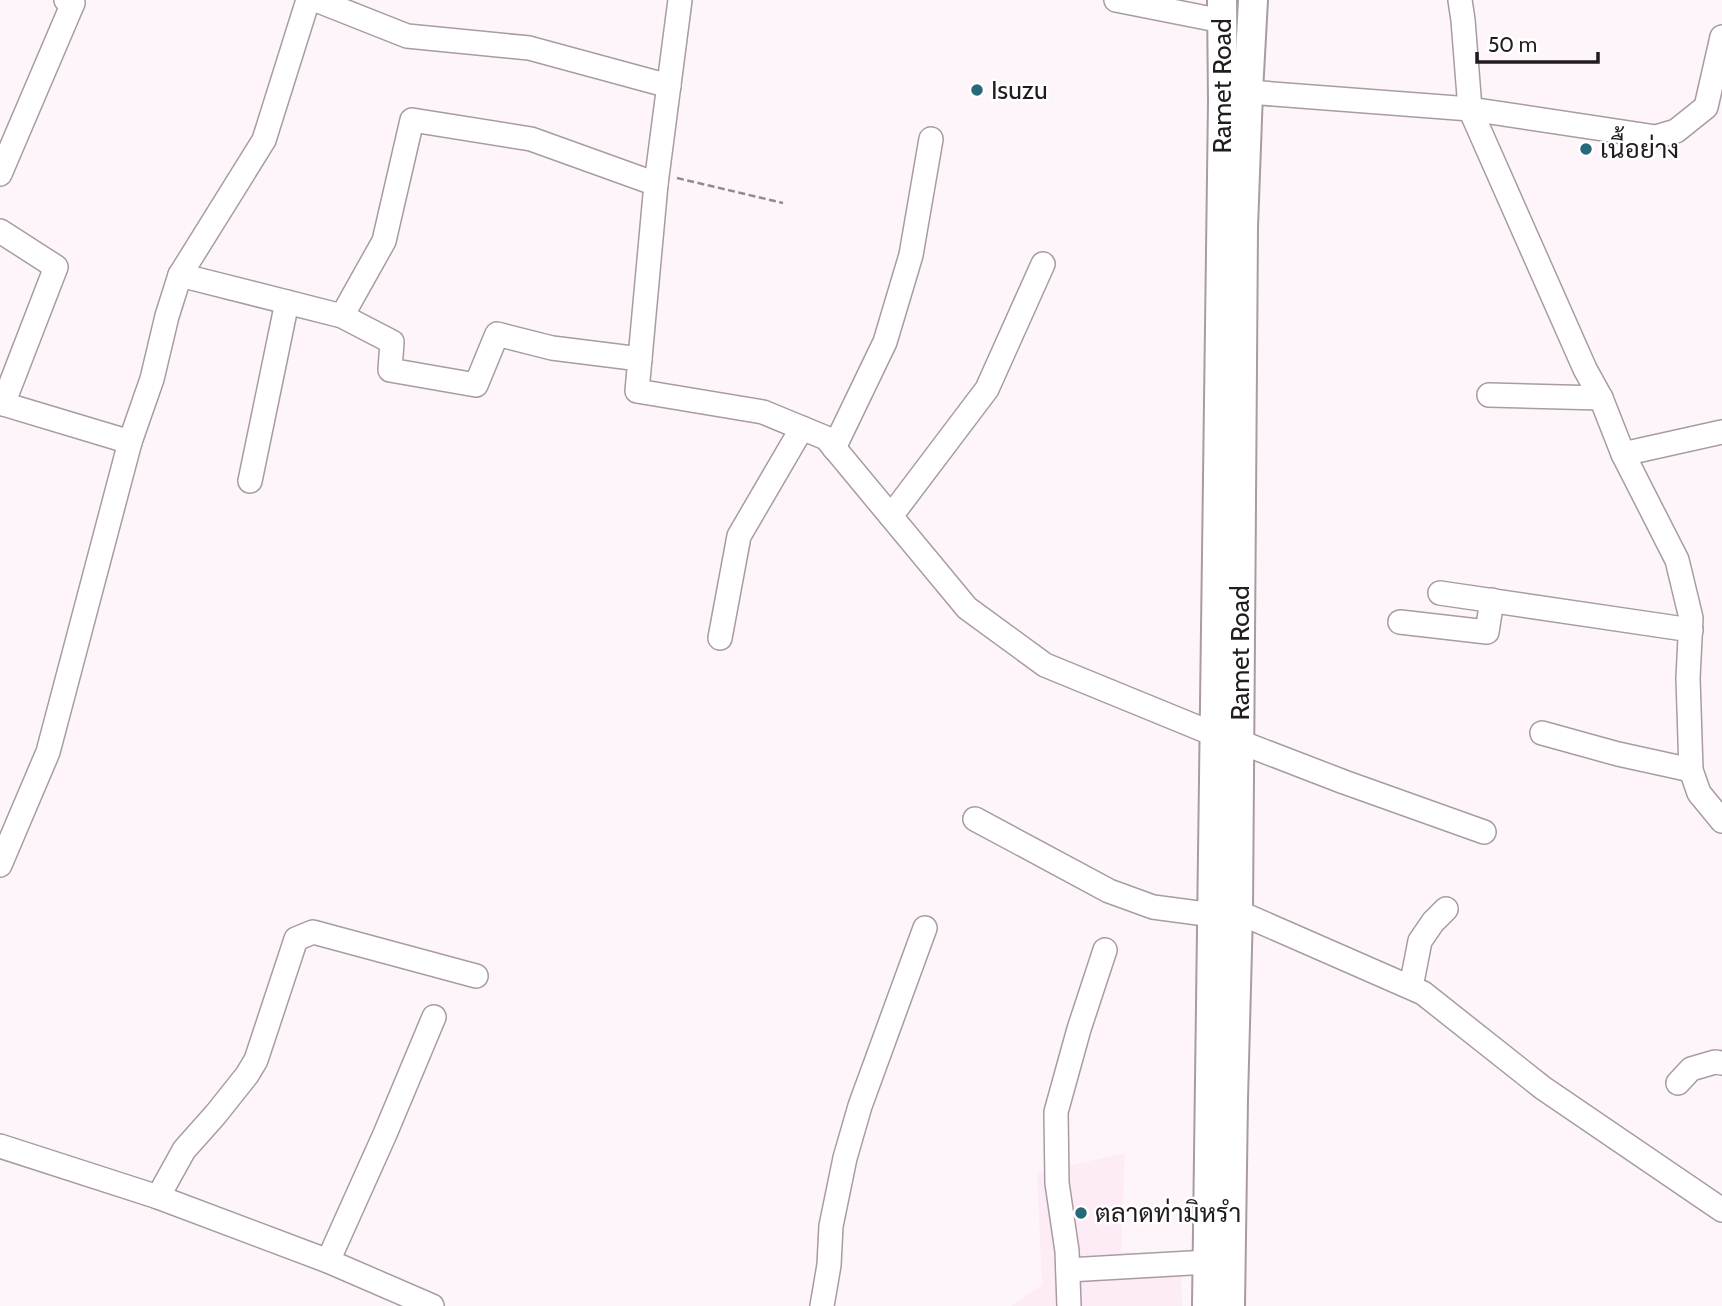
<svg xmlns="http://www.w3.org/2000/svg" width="1722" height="1306" viewBox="0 0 1722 1306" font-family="Cabin,Sarabun,sans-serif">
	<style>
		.built { fill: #fdebf6 }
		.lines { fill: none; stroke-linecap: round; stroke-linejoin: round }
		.minor-casing { stroke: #a89ba3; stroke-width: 26 }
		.major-casing { stroke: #a89ba3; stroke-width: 32 }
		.path { stroke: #918a8e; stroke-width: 2.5; stroke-dasharray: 7 3.5; stroke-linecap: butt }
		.minor { stroke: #fff; stroke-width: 23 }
		.major { stroke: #fff; stroke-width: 28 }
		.poi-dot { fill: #25697a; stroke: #fff; stroke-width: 2.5 }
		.labels { text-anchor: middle; stroke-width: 5; stroke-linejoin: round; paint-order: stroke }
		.street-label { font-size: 26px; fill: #211c1f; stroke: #fff }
		.poi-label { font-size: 26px; fill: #211c1f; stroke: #fff; text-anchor: start }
	</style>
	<rect width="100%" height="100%" fill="#fef5fa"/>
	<path class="built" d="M1125,1153L1121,1252L1181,1254L1182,1306H1011L1042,1285L1037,1173Z"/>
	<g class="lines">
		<defs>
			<g id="minor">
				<path d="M316,0L407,36L529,48L669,86"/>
				<path d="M680,0L656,184L637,391L763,412L826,438L967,608L1045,665L1216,735"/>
				<path d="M1116,0L1222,21"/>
				<path d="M1460,0L1463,20L1470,109L1585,369L1601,398L1623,454L1677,560L1691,618L1688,678L1691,770L1699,793L1722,821"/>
				<path d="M1232,98L1248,92L1470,109L1656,137L1676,131L1706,107L1722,37"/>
				<path d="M0,174L73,3L66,0"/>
				<path d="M0,231L56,267L3,404"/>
				<path d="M180,275L342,316L392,342L390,370L476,385L497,334L552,348L640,359"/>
				<path d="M342,316L384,241L412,120L531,139L656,184"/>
				<path d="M1489,395L1601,398"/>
				<path d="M0,403L130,442"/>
				<path d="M834,448L885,342L911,255L931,139"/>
				<path d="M1623,454L1722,432"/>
				<path d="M250,481L287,302"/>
				<path d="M891,516L987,389L1043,264"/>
				<path d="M1440,593L1691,630"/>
				<path d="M1400,622L1487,632L1492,600"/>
				<path d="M720,638L739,536L802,428"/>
				<path d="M1542,733L1618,754L1691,770"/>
				<path d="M1240,742L1344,782L1484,832"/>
				<path d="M975,819L1109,891L1153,907L1213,915"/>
				<path d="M0,865L48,752L130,442L152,379L167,316L180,275L264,140L308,0"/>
				<path d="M1238,912L1423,993L1543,1088L1722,1210"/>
				<path d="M1411,987L1420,941L1433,922L1446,909"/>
				<path d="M1678,1083L1691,1069L1715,1062L1722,1063"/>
				<path d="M0,1146L158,1197L328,1261L432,1306"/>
				<path d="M158,1197L184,1150L216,1114L247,1075L256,1060L296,939L313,932L476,976"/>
				<path d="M328,1261L385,1134L434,1017"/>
				<path d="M1068,1270L1208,1262"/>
				<path d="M822,1306L829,1265L831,1226L845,1158L860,1106L925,928"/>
				<path d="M1069,1306L1067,1251L1057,1183L1056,1112L1079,1029L1105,950"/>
			</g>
			<g id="major">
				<path d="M1207,1306L1223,102L1222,0"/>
				<path d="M1230,1306L1233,1099L1238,912L1243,227L1248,92L1253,0"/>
			</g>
		</defs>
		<use href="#minor" class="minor-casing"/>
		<use href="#major" class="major-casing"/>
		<path class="path" d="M677,178L783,203"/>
		<use href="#minor" class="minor"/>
		<use href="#major" class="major"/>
	</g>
	<g class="poi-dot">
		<circle cx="977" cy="90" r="7"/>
		<circle cx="1586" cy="149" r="7"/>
		<circle cx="1081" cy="1213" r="7"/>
	</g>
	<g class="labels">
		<g class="street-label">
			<text transform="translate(1222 86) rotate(-90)" y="9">Ramet Road</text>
			<text transform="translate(1240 653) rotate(-90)" y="9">Ramet Road</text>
		</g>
		<g class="poi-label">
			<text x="991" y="99">Isuzu</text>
			<text x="1600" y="158">เนื้อย่าง</text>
			<text x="1095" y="1222">ตลาดท่ามิหรำ</text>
		</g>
	</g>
	<path d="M1477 52v10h121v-10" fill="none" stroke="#211c1f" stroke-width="3.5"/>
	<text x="1488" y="52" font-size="21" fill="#211c1f" stroke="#ffffff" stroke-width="5" paint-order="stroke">50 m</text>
</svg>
